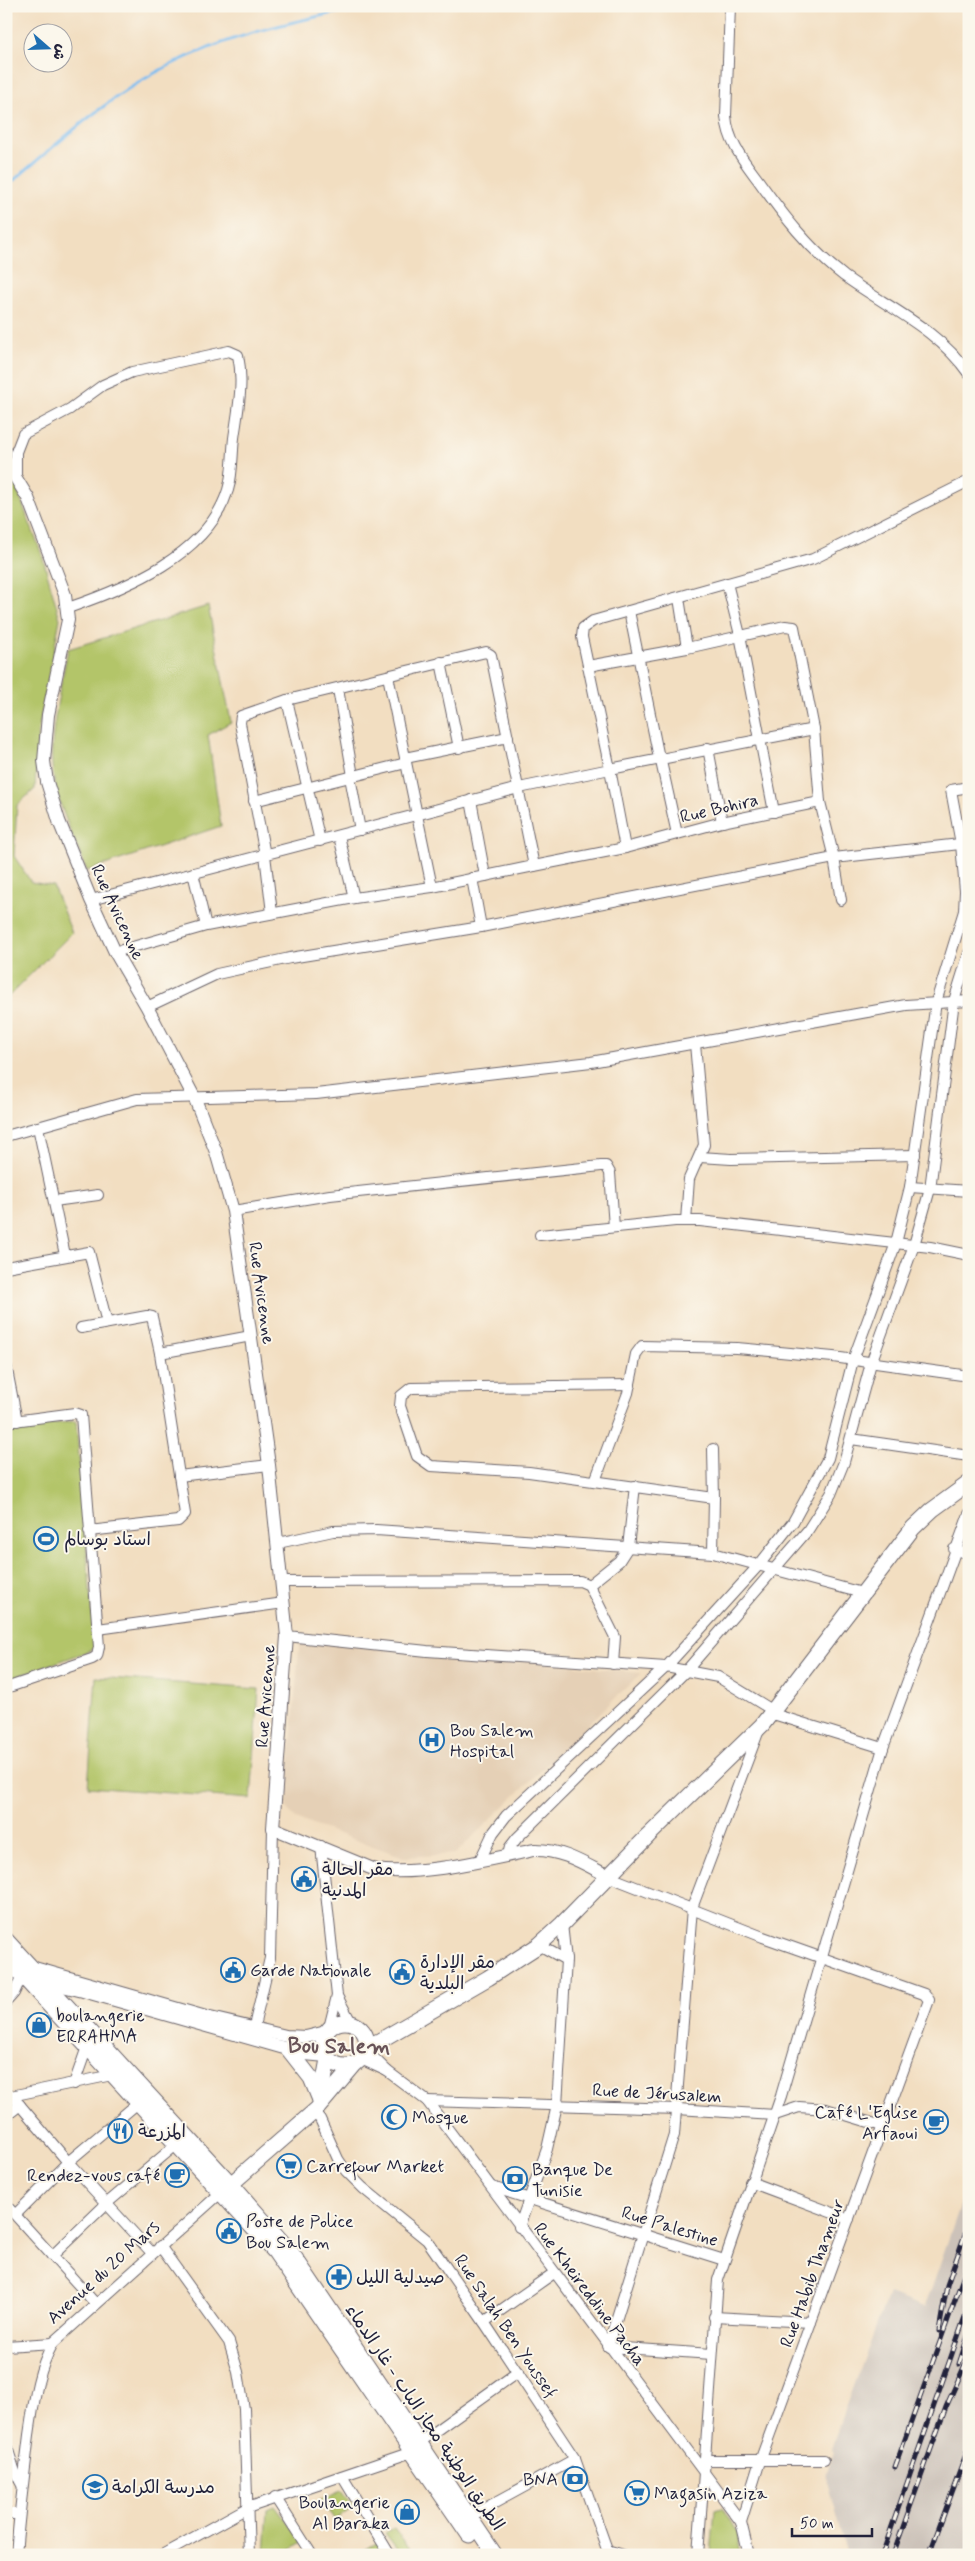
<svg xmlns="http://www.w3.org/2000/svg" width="975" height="2561" viewBox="0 0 975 2561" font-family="Mynerve,'Playpen Sans Arabic',sans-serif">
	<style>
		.built { fill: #e5d0b6 }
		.industrial { fill: #ccc2b9 }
		.green { fill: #b3c569; stroke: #6a7452 }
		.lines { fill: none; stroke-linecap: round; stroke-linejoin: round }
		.stream { stroke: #7cbdf1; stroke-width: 3 }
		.minor-casing { stroke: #6b646a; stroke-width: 12 }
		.tertiary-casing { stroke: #6b646a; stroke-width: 14 }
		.primary-casing { stroke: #6b646a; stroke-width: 17 }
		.minor { stroke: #fff; stroke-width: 10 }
		.tertiary { stroke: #fff; stroke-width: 12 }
		.primary { stroke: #fff; stroke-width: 15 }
		.rail-casing { stroke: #22223b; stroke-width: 5 }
		.rail { stroke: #fbf7ec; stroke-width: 3; stroke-dasharray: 9; stroke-linecap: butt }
		.labels { text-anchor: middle; stroke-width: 4; stroke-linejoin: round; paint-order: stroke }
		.street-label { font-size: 18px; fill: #22223b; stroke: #fbf7ec }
		.poi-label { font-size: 18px; fill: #22223b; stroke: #fbf7ec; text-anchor: start }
		.district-label { font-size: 22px; font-weight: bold; fill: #685358; stroke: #fbf7ec }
	</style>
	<rect width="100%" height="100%" fill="#fbf7ec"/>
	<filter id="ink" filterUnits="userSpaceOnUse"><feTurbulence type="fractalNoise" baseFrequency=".02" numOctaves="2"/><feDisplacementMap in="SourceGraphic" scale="10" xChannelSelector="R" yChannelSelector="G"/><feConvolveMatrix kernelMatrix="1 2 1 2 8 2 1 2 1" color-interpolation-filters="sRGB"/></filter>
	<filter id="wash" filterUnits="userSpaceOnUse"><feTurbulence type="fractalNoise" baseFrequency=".0096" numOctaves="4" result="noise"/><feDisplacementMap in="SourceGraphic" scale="20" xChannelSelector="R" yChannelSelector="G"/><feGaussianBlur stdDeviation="1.12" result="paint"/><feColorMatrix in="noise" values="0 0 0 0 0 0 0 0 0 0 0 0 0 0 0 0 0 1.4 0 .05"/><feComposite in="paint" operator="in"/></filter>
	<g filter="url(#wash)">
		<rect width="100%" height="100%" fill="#f2dec1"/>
		<path class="built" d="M300,1637L641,1673L455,1854L404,1857L296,1819L286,1807Z"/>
		<path class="industrial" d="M969,2180V2555H847L825,2475L834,2451L831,2449L888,2294L925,2307Z"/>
		<g class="green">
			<path d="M6,473L15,485L42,555L60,619L38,732L35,789L17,805L14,856L31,882L53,886L72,933L6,999Z"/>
			<path d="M208,606L231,722L208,735L221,826L87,871C75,842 61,812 54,781C46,744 61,687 68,649Z"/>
			<path d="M76,1421L95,1649L6,1680V1429Z"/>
			<path d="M96,1677L259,1689L251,1799L88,1787Z"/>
			<path d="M342,2490L354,2507L335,2520L320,2500Z"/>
			<path d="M275,2506L302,2542L283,2555H265L268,2509Z"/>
			<path d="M722,2507L737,2533L741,2555H711L715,2509Z"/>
			<path d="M394,2529L414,2555H401L385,2534Z"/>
			<path d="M378,2542L385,2555L358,2554Z"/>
		</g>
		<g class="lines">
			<path class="stream" d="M6,187C57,144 108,96 168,66C234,33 296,21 367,6"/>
		</g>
	</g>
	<g filter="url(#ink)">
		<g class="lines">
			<defs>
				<g id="minor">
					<path d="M730,6L726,116C728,142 743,160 758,180C783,215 809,249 844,276C888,308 937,328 969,374"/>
					<path d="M16,475V452L23,434L70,409L103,385L132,372L229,351L238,355C244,384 238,409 234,438C232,455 233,474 228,490C208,555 126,588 68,608"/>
					<path d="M727,583L740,635L774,812"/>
					<path d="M679,598L687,648"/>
					<path d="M629,611L659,758"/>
					<path d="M441,662L459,748"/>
					<path d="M588,666L687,648L785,626L794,627L814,729L820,802L834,858L841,900"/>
					<path d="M388,676L432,887"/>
					<path d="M338,689L353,776"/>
					<path d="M287,700L320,841"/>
					<path d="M814,729L610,769L582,637L583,628L593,621L813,559L969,481"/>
					<path d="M708,748L722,822"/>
					<path d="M660,757L677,834"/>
					<path d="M405,758L508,737"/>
					<path d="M350,777L360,830"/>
					<path d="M471,800L485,876"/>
					<path d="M254,801L406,763"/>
					<path d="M339,836L354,898"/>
					<path d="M193,873L206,926"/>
					<path d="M472,878L481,927"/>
					<path d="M91,900L519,788L610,769L625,848"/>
					<path d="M272,913L265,855L240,723L241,716L287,700L486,652L491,655L534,866"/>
					<path d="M115,952L206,926L354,898L432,887L534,866L625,848L722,822L820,802"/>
					<path d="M147,1007L217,974L290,958L481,927L834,858L969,843"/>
					<path d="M38,1127L65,1255"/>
					<path d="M6,1136L137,1099L316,1094L591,1062L906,1005L969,1001"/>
					<path d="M700,1157L731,1159L915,1155"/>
					<path d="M910,1187L969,1191"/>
					<path d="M54,1201L98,1195"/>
					<path d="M233,1211L330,1195L601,1166H606L610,1173L614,1227"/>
					<path d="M686,1221L689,1179L704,1145L695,1044"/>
					<path d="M540,1235L675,1221H700L930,1247L969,1255"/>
					<path d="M6,1267L89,1252L107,1323"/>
					<path d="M81,1328L147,1316L152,1317L160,1353L185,1514L178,1521L89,1531"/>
					<path d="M160,1353L251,1336"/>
					<path d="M6,1365L17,1421"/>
					<path d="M630,1385L411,1388L401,1396L400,1406L417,1456L431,1466L529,1472L714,1498L713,1553"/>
					<path d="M6,1422L75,1413L81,1415L99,1647L97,1656L92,1659L6,1688"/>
					<path d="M851,1439L969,1456"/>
					<path d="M713,1449L714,1498"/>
					<path d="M179,1476L269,1465"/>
					<path d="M595,1481L628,1393L636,1354L642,1346L737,1348L833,1357L969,1376"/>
					<path d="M278,1543L333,1531L376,1530L713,1553L862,1593"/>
					<path d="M954,1549L969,1554"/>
					<path d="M282,1582L580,1581L589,1585L615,1637L613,1664"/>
					<path d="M589,1585L619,1561L628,1547L635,1486"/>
					<path d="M98,1629L284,1603"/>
					<path d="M287,1636L427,1651L666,1667L718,1677L772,1710"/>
					<path d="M770,1713L883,1748"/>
					<path d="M321,1846L337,1996L329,2028"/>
					<path d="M508,1855L510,1847L517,1838L686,1671L808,1530L831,1494L844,1462L871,1363L914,1245L930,1189L954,1001L969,953"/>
					<path d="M480,1860L493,1833L506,1816L666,1667L759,1565L793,1522L828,1458L853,1360L896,1243L910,1187L936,1002L964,911L965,891L961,844L951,790L969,787"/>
					<path d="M610,1877L763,1937L924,1994L929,2000L760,2461L741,2522L749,2555"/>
					<path d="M539,1945L566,1960"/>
					<path d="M337,1996L351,2022"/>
					<path d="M6,2002L14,1993L22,1975"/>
					<path d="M252,2035L270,1958L273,1828"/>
					<path d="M366,2050L387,2071L427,2101L741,2522"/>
					<path d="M361,2059L387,2071"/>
					<path d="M74,2084L87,2047"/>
					<path d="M6,2097L112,2075"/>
					<path d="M13,2097L68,2162L152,2253"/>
					<path d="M427,2101L677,2109L775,2115L799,2107L826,2109L882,2126"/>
					<path d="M314,2112L320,2119L338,2159L346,2171L363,2188L427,2240L484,2322L575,2459L609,2555"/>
					<path d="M6,2116L20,2105"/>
					<path d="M750,2182L849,2219"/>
					<path d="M492,2187L724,2260"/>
					<path d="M6,2205L95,2303"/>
					<path d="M16,2214L68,2162L138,2103"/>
					<path d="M519,2227L547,2149L557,2105L566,1960L562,1924"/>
					<path d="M160,2246L229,2342L238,2372L244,2409L249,2555"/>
					<path d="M52,2256L106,2204L176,2145"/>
					<path d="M714,2317L811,2322"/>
					<path d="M484,2322L554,2273"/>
					<path d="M6,2346L53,2343"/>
					<path d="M608,2346L674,2135L692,1908L759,1730"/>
					<path d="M609,2347L712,2354"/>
					<path d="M6,2444L15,2472L22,2485"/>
					<path d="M705,2460H824"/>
					<path d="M342,2476L390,2555"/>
					<path d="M275,2497L312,2555"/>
					<path d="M6,2514H19"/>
					<path d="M469,2517L575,2459"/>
					<path d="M607,2550L623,2555"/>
					<path d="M16,2555C19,2515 24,2475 29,2435C34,2402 37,2372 53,2343L225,2189"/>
					<path d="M162,2555L247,2508L406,2454L420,2442L518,2372"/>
					<path d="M698,2555L718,2280L781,2096L883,1748L969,1514"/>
				</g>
				<g id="tertiary">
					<path d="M6,462L28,498L65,595L68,620L48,715L44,761L47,782L59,821L91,900L115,952L147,1007L195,1099L216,1152L233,1211L269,1465L287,1636L273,1828L373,1869C414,1878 491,1859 534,1850C562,1849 586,1865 610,1877"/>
					<path d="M29,1968L31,1967L206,2017L286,2036L306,2037L326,2032"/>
					<path d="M42,1981L83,1991L305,2054L326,2056"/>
				</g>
				<g id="primary">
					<path d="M6,1940L231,2184L291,2252L495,2555"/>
					<path d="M6,1958L275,2252L469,2535"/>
					<circle cx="345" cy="2044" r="22"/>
					<path d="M367,2046L379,2041L488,1978L539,1945L562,1924L648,1836L762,1725L913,1528L932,1510L969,1483"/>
					<path d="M289,2050L311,2078L320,2100"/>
					<path d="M320,2102L328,2059"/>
					<path d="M231,2184L317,2109L355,2064"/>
				</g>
			</defs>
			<use href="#minor" class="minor-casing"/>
			<use href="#tertiary" class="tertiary-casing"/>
			<use href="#primary" class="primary-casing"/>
			<use href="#minor" class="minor"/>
			<use href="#tertiary" class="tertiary"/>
			<use href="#primary" class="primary"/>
			<defs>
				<g id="rail">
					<path d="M939,2331L947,2285L969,2223"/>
					<path d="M959,2364L969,2333"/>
					<path d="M895,2467L969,2261"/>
					<path d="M882,2555L969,2305"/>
					<path d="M893,2555L946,2407L969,2356"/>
					<path d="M929,2555L969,2446"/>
				</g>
			</defs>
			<use href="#rail" class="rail-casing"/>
			<use href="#rail" class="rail"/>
		</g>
	</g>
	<defs>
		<symbol id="stadium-ring" viewBox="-11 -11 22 22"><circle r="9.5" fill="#fbf7ec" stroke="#1f6fb2" stroke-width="1.5"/><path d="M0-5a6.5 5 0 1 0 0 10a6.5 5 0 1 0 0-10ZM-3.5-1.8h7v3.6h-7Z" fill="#1f6fb2"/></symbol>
		<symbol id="hospital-ring" viewBox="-11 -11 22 22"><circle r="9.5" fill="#fbf7ec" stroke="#1f6fb2" stroke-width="1.5"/><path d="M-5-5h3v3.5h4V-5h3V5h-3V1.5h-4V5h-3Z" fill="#1f6fb2"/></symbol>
		<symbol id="civic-ring" viewBox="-11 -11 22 22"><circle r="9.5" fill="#fbf7ec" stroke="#1f6fb2" stroke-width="1.5"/><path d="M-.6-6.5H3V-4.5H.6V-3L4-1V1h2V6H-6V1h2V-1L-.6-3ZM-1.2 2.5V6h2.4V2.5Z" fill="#1f6fb2"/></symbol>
		<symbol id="shop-ring" viewBox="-11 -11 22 22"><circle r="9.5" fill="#fbf7ec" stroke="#1f6fb2" stroke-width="1.5"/><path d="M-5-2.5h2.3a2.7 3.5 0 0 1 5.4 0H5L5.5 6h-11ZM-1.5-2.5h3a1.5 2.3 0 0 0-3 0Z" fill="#1f6fb2"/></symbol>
		<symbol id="mosque-ring" viewBox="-11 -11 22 22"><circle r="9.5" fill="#fbf7ec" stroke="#1f6fb2" stroke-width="1.5"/><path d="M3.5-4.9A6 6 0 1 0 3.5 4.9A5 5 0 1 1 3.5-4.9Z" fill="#1f6fb2"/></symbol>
		<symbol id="cafe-ring" viewBox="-11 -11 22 22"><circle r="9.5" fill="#fbf7ec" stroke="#1f6fb2" stroke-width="1.5"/><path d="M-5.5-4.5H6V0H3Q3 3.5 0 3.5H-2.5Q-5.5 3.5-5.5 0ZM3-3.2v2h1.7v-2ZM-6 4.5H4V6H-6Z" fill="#1f6fb2"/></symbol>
		<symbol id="restaurant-ring" viewBox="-11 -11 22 22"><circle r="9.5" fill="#fbf7ec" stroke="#1f6fb2" stroke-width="1.5"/><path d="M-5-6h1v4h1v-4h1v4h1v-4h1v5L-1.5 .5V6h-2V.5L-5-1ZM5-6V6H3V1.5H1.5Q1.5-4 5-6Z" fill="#1f6fb2"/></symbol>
		<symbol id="supermarket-ring" viewBox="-11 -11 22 22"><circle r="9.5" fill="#fbf7ec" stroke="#1f6fb2" stroke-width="1.5"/><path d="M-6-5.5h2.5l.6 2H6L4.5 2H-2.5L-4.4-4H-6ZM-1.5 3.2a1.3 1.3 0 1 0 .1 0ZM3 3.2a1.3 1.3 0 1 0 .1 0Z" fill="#1f6fb2"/></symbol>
		<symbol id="bank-ring" viewBox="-11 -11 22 22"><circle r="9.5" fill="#fbf7ec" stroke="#1f6fb2" stroke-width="1.5"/><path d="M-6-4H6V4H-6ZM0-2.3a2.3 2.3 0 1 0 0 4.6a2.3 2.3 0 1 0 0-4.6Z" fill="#1f6fb2"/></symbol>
		<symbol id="pharmacy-ring" viewBox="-11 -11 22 22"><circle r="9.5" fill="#fbf7ec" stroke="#1f6fb2" stroke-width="1.5"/><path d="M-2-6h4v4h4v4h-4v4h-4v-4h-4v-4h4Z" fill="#1f6fb2"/></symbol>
		<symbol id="school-ring" viewBox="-11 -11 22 22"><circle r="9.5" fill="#fbf7ec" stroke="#1f6fb2" stroke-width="1.5"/><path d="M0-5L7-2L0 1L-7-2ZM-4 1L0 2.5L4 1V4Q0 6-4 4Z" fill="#1f6fb2"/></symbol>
	</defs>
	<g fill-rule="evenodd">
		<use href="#stadium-ring" x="32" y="1525" width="28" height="28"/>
		<use href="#hospital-ring" x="418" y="1726" width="28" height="28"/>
		<use href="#civic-ring" x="290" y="1865" width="28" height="28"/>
		<use href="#civic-ring" x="219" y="1956" width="28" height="28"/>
		<use href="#civic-ring" x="388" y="1958" width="28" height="28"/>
		<use href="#shop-ring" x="25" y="2011" width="28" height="28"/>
		<use href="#mosque-ring" x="380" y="2103" width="28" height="28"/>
		<use href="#cafe-ring" x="922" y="2108" width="28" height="28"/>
		<use href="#restaurant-ring" x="106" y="2117" width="28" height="28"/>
		<use href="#supermarket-ring" x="275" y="2152" width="28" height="28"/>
		<use href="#cafe-ring" x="163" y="2161" width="28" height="28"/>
		<use href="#bank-ring" x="501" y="2165" width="28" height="28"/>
		<use href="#civic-ring" x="215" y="2217" width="28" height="28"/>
		<use href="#pharmacy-ring" x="325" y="2263" width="28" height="28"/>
		<use href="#bank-ring" x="561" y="2465" width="28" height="28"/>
		<use href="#school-ring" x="81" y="2473" width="28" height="28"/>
		<use href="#supermarket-ring" x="623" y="2479" width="28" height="28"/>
		<use href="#shop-ring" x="393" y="2498" width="28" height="28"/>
	</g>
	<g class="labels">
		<g class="street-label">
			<text transform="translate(719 808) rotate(-13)" y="6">Rue Bohira</text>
			<text transform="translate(118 912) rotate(65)" y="6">Rue Avicenne</text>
			<text transform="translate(262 1293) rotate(82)" y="6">Rue Avicenne</text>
			<text transform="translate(265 1696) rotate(-86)" y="6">Rue Avicenne</text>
			<text transform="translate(657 2093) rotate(3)" y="6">Rue de Jérusalem</text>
			<text transform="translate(670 2226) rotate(17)" y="6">Rue Palestine</text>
			<text transform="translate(103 2272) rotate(-42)" y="6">Avenue du 20 Mars</text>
			<text transform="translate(812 2273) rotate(-70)" y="6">Rue Habib Thameur</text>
			<text transform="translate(590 2294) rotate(53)" y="6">Rue Kheireddine Pacha</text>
			<text transform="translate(506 2326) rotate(56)" y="6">Rue Salah Ben Youssef</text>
			<text transform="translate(425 2417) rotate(56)" y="6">الطريق الوطنية مجاز الباب - غار الدماء</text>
		</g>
		<g class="poi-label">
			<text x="64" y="1545">استاد بوسالم</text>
			<text x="450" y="1736">Bou Salem<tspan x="450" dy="21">Hospital</tspan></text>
			<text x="322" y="1875">مقر الحالة<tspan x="322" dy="21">المدنية</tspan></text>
			<text x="420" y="1968">مقر الإدارة<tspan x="420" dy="21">البلدية</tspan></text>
			<text x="250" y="1976">Garde Nationale</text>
			<text x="56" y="2021">boulangerie<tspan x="56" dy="21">ERRAHMA</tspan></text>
			<text x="918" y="2118" text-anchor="end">Café L'Eglise<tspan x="918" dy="21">Arfaoui</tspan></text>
			<text x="412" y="2123">Mosque</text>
			<text x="138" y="2137">المزرعة</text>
			<text x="306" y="2172">Carrefour Market</text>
			<text x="532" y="2175">Banque De<tspan x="532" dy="21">Tunisie</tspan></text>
			<text x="160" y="2181" text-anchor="end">Rendez-vous café</text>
			<text x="246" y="2227">Poste de Police<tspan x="246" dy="21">Bou Salem</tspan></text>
			<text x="356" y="2283">صيدلية الليل</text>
			<text x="558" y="2485" text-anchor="end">BNA</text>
			<text x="112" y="2493">مدرسة الكرامة</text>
			<text x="654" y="2499">Magasin Aziza</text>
			<text x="390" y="2508" text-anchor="end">Boulangerie<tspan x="390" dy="21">Al Baraka</tspan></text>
		</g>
		<g class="district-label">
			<text x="339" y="2053">Bou Salem</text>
		</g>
	</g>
	<rect width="975" height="2561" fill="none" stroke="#fbf7ec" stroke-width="25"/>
	<g transform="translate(48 48) rotate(110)"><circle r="24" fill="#fbf7ec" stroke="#a4a2a5"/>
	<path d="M0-4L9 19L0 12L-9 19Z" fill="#1f6fb2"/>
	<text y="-8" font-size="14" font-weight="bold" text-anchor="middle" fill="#22223b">ش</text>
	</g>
	<path d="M792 2528v8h80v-8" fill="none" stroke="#22223b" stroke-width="2.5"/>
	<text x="800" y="2528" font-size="15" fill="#22223b" stroke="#fbf7ec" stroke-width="4" paint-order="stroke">50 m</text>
</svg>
